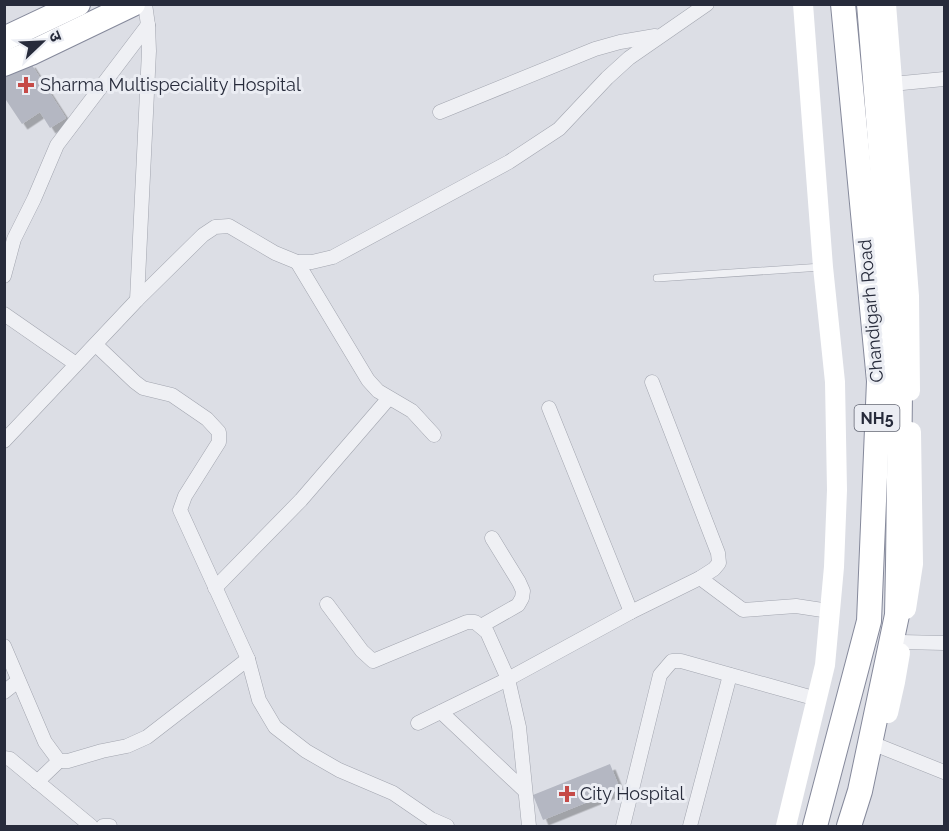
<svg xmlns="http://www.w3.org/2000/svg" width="949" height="831" viewBox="0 0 949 831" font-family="Raleway,'Noto Sans Devanagari',sans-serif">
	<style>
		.building { fill: #b4b7c2; filter: url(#shadow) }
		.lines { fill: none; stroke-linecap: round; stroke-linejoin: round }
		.service-casing { stroke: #a2a5af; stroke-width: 8 }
		.minor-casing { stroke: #a2a5af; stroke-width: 15 }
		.trunk-casing { stroke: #85899b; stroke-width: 26 }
		.service { stroke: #eff0f4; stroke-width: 7 }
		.minor { stroke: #eff0f4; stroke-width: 14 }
		.secondary { stroke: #fff; stroke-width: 20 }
		.trunk { stroke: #fff; stroke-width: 24 }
		.poi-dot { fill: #c54a47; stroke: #ebedf3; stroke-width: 2 }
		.labels { text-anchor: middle; stroke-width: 6; stroke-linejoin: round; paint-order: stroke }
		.shield { fill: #ebedf3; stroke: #626572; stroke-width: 1.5 }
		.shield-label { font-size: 16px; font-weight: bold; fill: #272b3b }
		.poi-label { font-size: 18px; fill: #272b3b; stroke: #ebedf3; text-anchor: start }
		.street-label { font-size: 18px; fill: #272b3b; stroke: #ebedf3 }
	</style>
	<defs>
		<filter id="shadow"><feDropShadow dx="5.5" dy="5.5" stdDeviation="0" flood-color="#0004"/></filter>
	</defs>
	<rect width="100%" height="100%" fill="#dcdee5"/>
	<g class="building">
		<path d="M30,62L66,118L50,128L40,112L22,124L4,97V78Z"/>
		<path d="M610,764L620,789L543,820L533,795Z"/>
	</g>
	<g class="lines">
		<defs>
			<path id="service" d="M657,278L822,267"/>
			<g id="minor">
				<path d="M892,84L944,79"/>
				<path d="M440,112L595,49L620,42L655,36"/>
				<path d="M297,262L368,380L378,391L412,411L434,435"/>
				<path d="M4,276L14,239L34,199L57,145L148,25"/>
				<path d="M137,300L149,51L148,25L145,4"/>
				<path d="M4,314L76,364"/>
				<path d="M96,345L135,382L143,388L172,395L207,419L219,432V442L185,496L180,510L248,659L259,700L275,727L306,751L339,770L393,793L431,819L447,826"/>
				<path d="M549,408L631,612"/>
				<path d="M4,441L137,300L203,235L215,227L229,226L275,253L297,262H312L333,257L509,162L559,129L607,78L629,58L707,4"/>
				<path d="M700,578L743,610L796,606L829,611"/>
				<path d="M215,588L301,500L389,398"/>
				<path d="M327,604L362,651L373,661L467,622H475L487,632L508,679L519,727L529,826"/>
				<path d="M481,626L518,605L522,598L523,591L519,582L492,538"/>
				<path d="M901,642L944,643"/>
				<path d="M4,646L45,742L59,761H68L102,751L127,746L147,737L248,659"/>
				<path d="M4,692L18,681"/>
				<path d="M441,712L525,791"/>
				<path d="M418,723L508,679L631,612L700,578L714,569L719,563L718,553L652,382"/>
				<path d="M879,746L944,772"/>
				<path d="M4,758L10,759L91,826"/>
				<path d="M37,782L59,761"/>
				<path d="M103,826H110"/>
				<path d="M623,826L660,675L672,661H681L817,699"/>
				<path d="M690,826L730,675"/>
			</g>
			<g id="trunk">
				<path d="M4,39L78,4"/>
				<path d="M4,64L31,53L133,4"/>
				<path d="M815,826L869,621L879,381L843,4"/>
				<path d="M849,826L860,791L897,615L898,565L900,392L869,4"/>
			</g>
		</defs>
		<use href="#service" class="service-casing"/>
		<use href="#minor" class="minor-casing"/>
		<use href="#trunk" class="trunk-casing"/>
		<use href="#service" class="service"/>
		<use href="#minor" class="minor"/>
		<g class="secondary">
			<path d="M886,4L909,296L910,391"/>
			<path d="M906,609L913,564L911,432"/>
			<path d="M888,713L895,682L900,653"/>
			<path d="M786,826L825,665L834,567L837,490L835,382L823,267L803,4"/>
		</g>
		<use href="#trunk" class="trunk"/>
	</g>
	<g class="poi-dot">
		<path d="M23 76h6v6h6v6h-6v6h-6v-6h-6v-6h6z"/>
		<path d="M564 785h6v6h6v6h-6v6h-6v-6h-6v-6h6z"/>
	</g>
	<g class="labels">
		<rect class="shield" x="854.5" y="405" width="45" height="26" rx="4.5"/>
		<g class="shield-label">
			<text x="877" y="424">NH5</text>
		</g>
		<g class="poi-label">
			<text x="40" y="91">Sharma Multispeciality Hospital</text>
			<text x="580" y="800">City Hospital</text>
		</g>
		<g class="street-label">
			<text transform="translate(871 311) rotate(-95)" y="6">Chandigarh Road</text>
		</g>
	</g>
	<rect width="949" height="831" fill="none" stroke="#272b3b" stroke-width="12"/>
	<g transform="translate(42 42) rotate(67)" stroke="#ebedf3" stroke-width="4.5" paint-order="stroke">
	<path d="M0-4.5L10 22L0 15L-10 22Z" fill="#272b3b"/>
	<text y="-9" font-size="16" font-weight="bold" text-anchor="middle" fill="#272b3b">उ</text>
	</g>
</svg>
